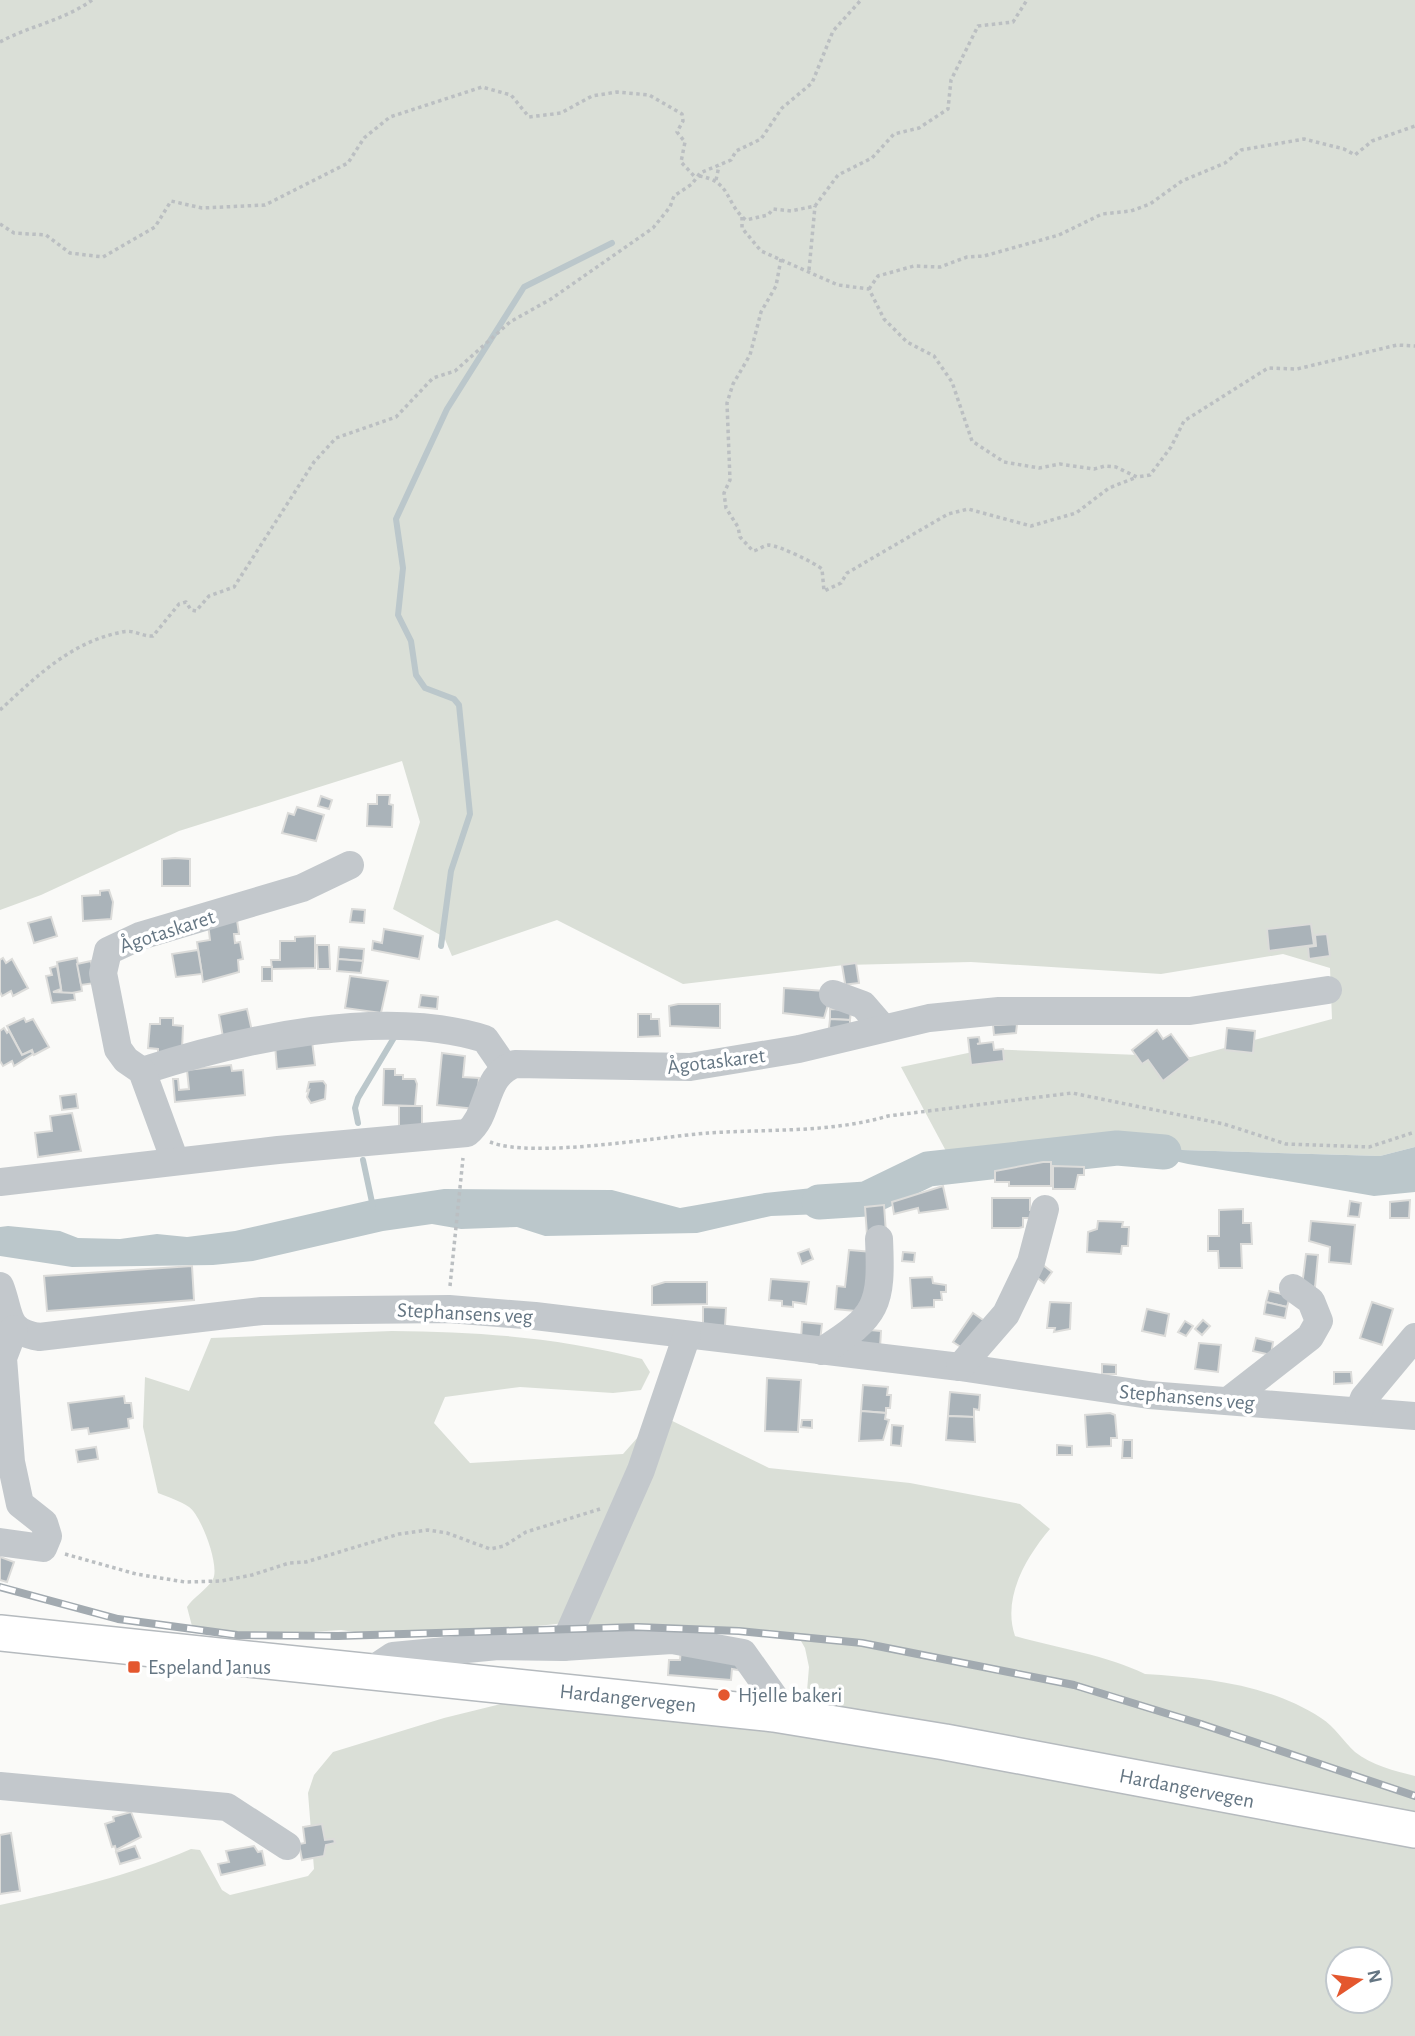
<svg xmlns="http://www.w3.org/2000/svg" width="1415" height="2036" viewBox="0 0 1415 2036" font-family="'Alegreya Sans',sans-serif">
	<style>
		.green { fill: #dadfd7; fill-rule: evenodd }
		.water { fill: #bbc7cb }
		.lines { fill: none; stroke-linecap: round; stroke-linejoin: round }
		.stream { stroke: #bbc7cb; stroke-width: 6 }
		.river { stroke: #bbc7cb; stroke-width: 35 }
		.building { fill: #aab3b9; stroke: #dcdcda; stroke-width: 2 }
		.major-casing { stroke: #b5babe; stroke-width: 38 }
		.path { stroke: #bbbfc2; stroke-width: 3.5; stroke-dasharray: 3.5 3.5; stroke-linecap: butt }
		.minor { stroke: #c3c8cc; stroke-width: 28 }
		.major { stroke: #fff; stroke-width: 35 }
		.rail-casing { stroke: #a2aab0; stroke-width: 8 }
		.rail { stroke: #fff; stroke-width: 5; stroke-dasharray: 16; stroke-linecap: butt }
		.poi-dot { fill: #e4572e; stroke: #fff; stroke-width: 2.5 }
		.labels { text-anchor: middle; stroke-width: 7; stroke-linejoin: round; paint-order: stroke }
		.street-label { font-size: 21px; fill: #657683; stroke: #fff }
		.poi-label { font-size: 21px; fill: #657683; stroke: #fff; text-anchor: start }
	</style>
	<rect width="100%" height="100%" fill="#fafaf8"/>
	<g class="green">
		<path d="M0,0H1415V1147L1380,1156L1117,1148L954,1166L901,1067L987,1049L1191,1057L1332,1019L1330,968L1283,954L1161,974L971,962L844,965L683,984L557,920L452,956L444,937L393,909L420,822L402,761L179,831L41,895L0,910Z"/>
		<path d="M392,1331C480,1332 556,1337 642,1359L650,1372L641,1390L613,1393L520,1387L445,1397L434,1423L470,1463L623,1454L661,1411L660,1415L769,1468L910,1483L1020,1504L1050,1529C1026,1557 1002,1598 1015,1636C1057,1648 1106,1655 1145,1674C1206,1678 1268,1684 1321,1718C1335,1727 1343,1741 1355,1752C1371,1765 1395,1771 1415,1776V2036H0V1905C68,1890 128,1876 191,1849L200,1850L222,1890L230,1895L308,1876L314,1869L308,1793L314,1775L333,1752L444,1718L509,1702L806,1703L809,1667L805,1648L801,1641L783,1632L751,1635L684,1625L623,1631L574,1622L463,1634L389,1637L341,1630L267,1635L200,1632L192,1626L187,1607C193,1597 207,1590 213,1579C220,1566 201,1515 189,1507C180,1501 168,1497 158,1493L143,1427L145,1377L189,1391L211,1338ZM1338,1959H1380V2001H1338Z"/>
	</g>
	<g class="water">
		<path d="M1415,1147V1192L1374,1196L1188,1164L1117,1148L1380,1156Z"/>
		<path d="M841,1185L866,1199L846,1209L822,1214L771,1216L697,1233L545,1236L517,1227L461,1229L432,1224L383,1231L253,1261L213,1265L72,1267L0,1256V1227L8,1226L60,1231L78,1238L120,1239L157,1234L187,1237L235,1231L371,1200L444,1189L612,1190L680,1208L765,1193Z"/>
	</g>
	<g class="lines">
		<g class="stream">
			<path d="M441,946L451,871L470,814L459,705L454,699L425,688L416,675L411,641L398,615L403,568L396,519L447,409L524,287L612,243"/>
			<path d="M358,1123L355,1108L358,1098L395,1036"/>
			<path d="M363,1160L373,1207"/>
		</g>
		<path class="river" d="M819,1202L866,1199L928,1169L1117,1148L1164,1152"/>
	</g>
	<g class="building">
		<path d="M377,795H390L389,804L393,805L392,827L367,826L368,804H377Z"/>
		<path d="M321,796L332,800L329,809L318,806Z"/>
		<path d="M297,807L324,815L316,841L282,833L288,813L294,815Z"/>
		<path d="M175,858L190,859V886H162V859Z"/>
		<path d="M109,890L113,902L111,919L83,921L82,896L100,895V891Z"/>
		<path d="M352,909L365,910L364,923L350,922Z"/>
		<path d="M51,917L57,936L34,943L28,923Z"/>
		<path d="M237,920L239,934H234L235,943L240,942L243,959L238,960L239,972L203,982L197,942L210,940L208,924Z"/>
		<path d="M1311,924L1314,945L1269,951L1267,929Z"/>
		<path d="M384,929L423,936L419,959L372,950L373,941L382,943Z"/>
		<path d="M1327,934L1330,956L1309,959L1308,947L1316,946L1315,935Z"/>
		<path d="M315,936V968L272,969L271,960H280V941H295V937Z"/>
		<path d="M317,945H329L330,969H318Z"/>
		<path d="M339,947L364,949L363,961L338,959Z"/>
		<path d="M198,950L202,974L176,977L172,954Z"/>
		<path d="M3,958L6,963L12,959L28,988L13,996L11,991L2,996L0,992V960Z"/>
		<path d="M77,958L82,991L62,995L57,962Z"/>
		<path d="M338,959L363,961L361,973L337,971Z"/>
		<path d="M91,961L95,983L81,985L77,964Z"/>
		<path d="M856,963L859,983L842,985L845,983L842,965Z"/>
		<path d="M57,966L61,989L53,992L74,993L75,1000L52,1003L46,976L52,975L50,968Z"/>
		<rect x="262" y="967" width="10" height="14"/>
		<path d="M350,976L388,981L381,1013L345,1008Z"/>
		<path d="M784,988L825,991L830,998L824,1018L783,1013Z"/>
		<path d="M421,995L438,997L437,1009L419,1007Z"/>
		<path d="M678,1004H720V1028L670,1026L669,1006Z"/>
		<path d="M247,1009L252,1031L223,1037L219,1015Z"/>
		<path d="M830,1009L851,1010L850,1020L830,1019Z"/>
		<path d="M638,1014H651V1019H659L660,1036L638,1037Z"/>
		<path d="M24,1018L26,1022L33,1019L49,1047L34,1055L32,1050L22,1055L7,1026Z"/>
		<path d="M160,1018H173V1025L183,1026L182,1050L158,1053V1049L148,1048L150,1024H160Z"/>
		<path d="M830,1019L850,1020V1029L829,1028Z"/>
		<path d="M1017,1024L1016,1033L994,1035L993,1025Z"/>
		<path d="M4,1028L7,1033L9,1031L22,1055L31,1051L33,1054L14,1066L12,1061L3,1066L0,1061V1031Z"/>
		<path d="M1227,1028L1255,1031L1253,1053L1225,1050Z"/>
		<path d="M1157,1030L1163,1039L1171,1034L1190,1060L1163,1081L1148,1060L1142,1064L1132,1050Z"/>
		<path d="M979,1037L980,1043L977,1044L993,1042L994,1050L1003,1049L1004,1061L971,1065L968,1038Z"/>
		<path d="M312,1041L315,1065L277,1069L275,1045Z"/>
		<path d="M442,1053L465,1056L463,1077L479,1078L476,1109L437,1105Z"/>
		<path d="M231,1065L232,1071L243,1070L245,1095L175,1102L173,1079H178L179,1090L189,1089L187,1070Z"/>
		<path d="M384,1069H395V1075H403V1079H415L417,1084L415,1106L383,1105Z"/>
		<path d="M323,1081L326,1085L325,1099L311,1103L307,1097L309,1090L307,1091L309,1082Z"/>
		<path d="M76,1094L78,1108L62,1110L60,1096Z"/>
		<rect x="399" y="1106" width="23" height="20"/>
		<path d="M72,1113L81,1151L38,1157L35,1133L52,1131L50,1116Z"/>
		<path d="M1043,1162H1051V1186H1009V1182H995V1171Z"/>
		<path d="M1053,1166L1084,1167V1175H1078L1075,1189H1053Z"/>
		<path d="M943,1186L948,1209L919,1213L918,1208L894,1214L892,1202Z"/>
		<path d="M992,1198H1030V1210H1035L1030,1218H1023V1227L1019,1228H992Z"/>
		<path d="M1410,1200L1409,1218H1390V1202Z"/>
		<path d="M1350,1201L1361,1203L1359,1217L1348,1216Z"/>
		<path d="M884,1205L886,1233L867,1235L865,1207Z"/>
		<path d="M1243,1209V1223H1251L1252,1244H1241L1242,1268H1219L1218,1251H1208V1236H1219V1210Z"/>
		<path d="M1098,1221L1123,1222L1122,1227H1129L1128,1246H1122L1121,1254L1087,1252L1088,1232L1097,1229Z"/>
		<path d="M1311,1221L1355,1225L1351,1264L1329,1262L1330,1247L1309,1241Z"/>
		<path d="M809,1249L813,1259L802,1264L798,1253Z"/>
		<path d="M849,1250L873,1252L866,1312L835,1309L837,1286L845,1287Z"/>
		<path d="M903,1252L915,1253L914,1262L902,1261Z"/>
		<path d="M1306,1254L1318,1255L1315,1287L1302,1286Z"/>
		<path d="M1043,1265L1052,1272L1044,1283L1035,1276Z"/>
		<path d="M192,1266L194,1300L47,1311L44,1276Z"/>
		<path d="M932,1277L933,1283L946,1285V1292H941L942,1300H934V1307L912,1308L910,1278Z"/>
		<path d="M771,1279L809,1282L806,1304L793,1302V1307L782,1306V1301L769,1300Z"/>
		<path d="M665,1282H707V1304L652,1305V1286Z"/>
		<path d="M1269,1291L1290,1296L1287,1307L1266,1302Z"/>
		<path d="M1050,1302L1071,1303L1070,1329L1054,1332L1055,1328H1047Z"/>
		<path d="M1266,1302L1287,1307L1285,1318L1264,1314Z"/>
		<path d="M1372,1302L1393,1309L1382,1345L1360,1338Z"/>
		<path d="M703,1307L726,1308L725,1326L703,1325Z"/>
		<path d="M1147,1309L1169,1314L1165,1336L1142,1331Z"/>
		<path d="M973,1313L986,1322L964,1349L953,1342Z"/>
		<path d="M1203,1320L1210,1326L1202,1335L1195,1329Z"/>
		<path d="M1185,1321L1193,1326L1186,1336L1178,1332Z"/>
		<path d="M802,1322L822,1324L820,1341L801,1339Z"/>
		<path d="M870,1330L881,1331L880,1348L861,1346L859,1335Z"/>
		<path d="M1256,1338L1273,1342L1271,1355L1253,1351Z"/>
		<path d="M1199,1343L1221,1345L1218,1372L1195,1369Z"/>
		<path d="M1102,1364L1116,1365V1374H1102Z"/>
		<path d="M1334,1372H1351L1352,1383L1334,1384Z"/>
		<path d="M767,1378L801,1380L798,1432L765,1431Z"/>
		<path d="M863,1385L888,1387L887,1395H891L890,1408H886V1413L861,1411Z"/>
		<path d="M950,1392L980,1395L979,1410L974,1409V1417L948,1416Z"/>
		<path d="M124,1396L125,1403H131L133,1418L128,1419L129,1428L89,1434L88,1428L72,1430L68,1403Z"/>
		<path d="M861,1411L886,1413L885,1419L889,1420L883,1440L859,1441Z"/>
		<path d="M1110,1413L1115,1415L1117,1438H1111V1446L1087,1447L1085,1415Z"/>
		<path d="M948,1416L974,1417L975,1442L946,1440Z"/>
		<path d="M802,1420H812V1428L801,1427Z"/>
		<path d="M892,1425L903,1426L901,1446L891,1445Z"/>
		<path d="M1123,1440H1132V1458H1122Z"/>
		<path d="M1057,1445L1072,1446V1455H1057Z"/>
		<path d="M96,1447L98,1459L78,1462L76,1450Z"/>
		<path d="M0,1557L14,1562L7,1582L0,1580Z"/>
		<path d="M681,1650L739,1654L738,1670L732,1669L731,1680L668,1675L669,1660H680Z"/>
		<path d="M131,1812L141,1837L116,1850L115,1846L112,1847L105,1824L114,1821L113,1817Z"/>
		<path d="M322,1824L325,1840L334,1839L335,1843L326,1845L324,1856L302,1860L299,1844L305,1843L303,1827Z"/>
		<path d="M11,1833L20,1891L0,1894V1835Z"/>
		<path d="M135,1846L140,1858L120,1864L116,1852Z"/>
		<path d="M254,1846L258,1852L262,1851L265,1865L221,1875L218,1864L229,1862L226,1851Z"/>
	</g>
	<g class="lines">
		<defs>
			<path id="major" d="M0,1633L774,1714L945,1742L1415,1830"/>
		</defs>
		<use href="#major" class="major-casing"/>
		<g class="path">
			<path d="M0,42C29,26 65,20 92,0"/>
			<path d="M699,176C732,181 725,204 746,220L768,215L773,209L791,211L815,206L838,175L872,158L894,134L919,128L948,109L951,80L978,26L1013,22L1027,0"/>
			<path d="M716,180L719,166"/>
			<path d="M742,217V228L761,251L838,285L869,289L884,319L907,342L934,356L952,382L972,441L1004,462L1039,468L1060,464L1094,469L1105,466L1116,467L1137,477L1150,475L1171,447L1184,421L1268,368L1297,369L1397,345L1415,346"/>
			<path d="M0,224L14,233L46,235L70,253L103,257L155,227L171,201L202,208L265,205L348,163L364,138L390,117L482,87L511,95L529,117L561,113L592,96L617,92L649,95L682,114L683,121L677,132L685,142L681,162L696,178"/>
			<path d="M781,259L776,286L761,312L750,355L733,384L727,403L730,480L724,493L726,508L738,527L740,537L753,551C759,550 764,545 769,545C780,546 815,563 822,569L824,591L841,583L847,573L948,514L968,509L1031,526L1076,513L1109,488L1137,477"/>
			<path d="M809,270L815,206"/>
			<path d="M869,289L878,276L914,266L940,267L967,257L984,256L1059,235L1102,214L1131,211L1150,204L1182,181L1225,163L1241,150L1304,139L1344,149L1355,155L1372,141L1415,126"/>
			<path d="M0,710C37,676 71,642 122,632C134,629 143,637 153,636L179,604L186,602L191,610L196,611L209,596L234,587L314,462L336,438L396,417L433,378L455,371L510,322L551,299L653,228L670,207L674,196L692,184L700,173L731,160L736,151L761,139L782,108L812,83L833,31L861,0"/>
			<path d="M490,1142C533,1159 656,1137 708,1133C768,1129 831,1133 888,1116L1072,1093L1224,1124L1286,1144L1369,1147L1415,1132"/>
			<path d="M450,1286L463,1158"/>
			<path d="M65,1554L136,1574L185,1582L221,1581L252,1575L289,1563L306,1562L399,1534L428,1530L447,1533L490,1549L504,1546L526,1532L600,1509"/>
		</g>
		<g class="minor">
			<path d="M833,994L863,1005L883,1028"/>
			<path d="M142,1071C241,1039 383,1007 485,1039L505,1068"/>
			<path d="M175,1161L142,1071L126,1060L118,1049L103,973L108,951L140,936L302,888L350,865"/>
			<path d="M0,1182L278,1150L467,1133C491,1114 482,1076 515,1064L690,1067L799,1049L929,1018L999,1011H1190L1328,990"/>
			<path d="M0,1286C11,1314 4,1331 39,1337L262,1311L449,1309L535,1316L960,1367L1149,1395L1415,1416"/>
			<path d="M822,1351C878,1316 882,1305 879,1239"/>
			<path d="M960,1367L1006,1314L1031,1262L1045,1209"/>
			<path d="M1228,1401L1310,1337L1319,1321L1311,1301L1293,1288"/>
			<path d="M1359,1411L1364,1398L1415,1337"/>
			<path d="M0,1542L43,1548L48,1536L44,1523L20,1504L11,1462L3,1358L14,1329"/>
			<path d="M563,1647L672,1640L743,1653L777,1701L774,1714"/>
			<path d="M369,1672L393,1656L498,1646L563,1647L641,1470L687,1335"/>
			<path d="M0,1786L227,1807L287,1846"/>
		</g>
		<use href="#major" class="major"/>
		<defs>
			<path id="rail" d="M0,1587L118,1619L237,1635L338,1636L637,1627L739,1631L862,1643L1074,1685L1201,1724L1415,1796"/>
		</defs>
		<use href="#rail" class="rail-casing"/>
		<use href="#rail" class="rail"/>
	</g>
	<g class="poi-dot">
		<rect x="127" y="1660" width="14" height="14" rx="3.5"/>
		<circle cx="724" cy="1695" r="7"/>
	</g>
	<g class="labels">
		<g class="street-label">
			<text transform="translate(167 931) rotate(-18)" y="7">Ågotaskaret</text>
			<text transform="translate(716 1061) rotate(-7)" y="7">Ågotaskaret</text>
			<text transform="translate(465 1313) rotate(3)" y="7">Stephansens veg</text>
			<text transform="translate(1187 1397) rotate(5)" y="7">Stephansens veg</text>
			<text transform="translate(628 1698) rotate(6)" y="7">Hardangervegen</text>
			<text transform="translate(1187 1788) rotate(11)" y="7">Hardangervegen</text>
		</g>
		<g class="poi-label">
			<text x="148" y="1674">Espeland Janus</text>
			<text x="738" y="1702">Hjelle bakeri</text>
		</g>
	</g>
	<g transform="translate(1359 1980) rotate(77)"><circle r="33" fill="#ffffff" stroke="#c1c8cd" stroke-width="2"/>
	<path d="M0-5L12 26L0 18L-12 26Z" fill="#e4572e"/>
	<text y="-10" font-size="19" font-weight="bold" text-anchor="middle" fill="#657683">N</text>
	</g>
</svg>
